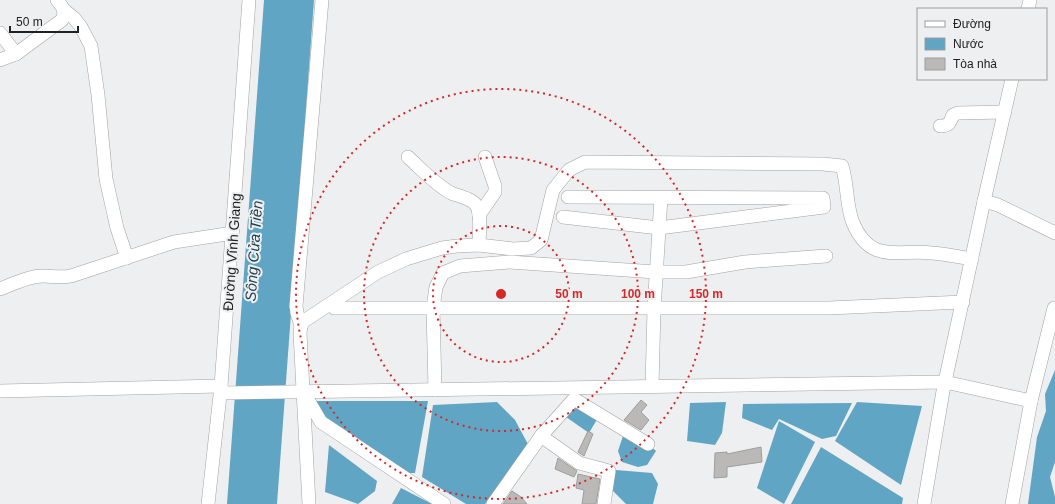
<svg xmlns="http://www.w3.org/2000/svg" width="1055" height="504" viewBox="0 0 1055 504" font-family="Helvetica,sans-serif">
	<style>
		.water { fill: #60a5c3 }
		.building { fill: #bab9b8; stroke: #9e9e9d }
		.lines { fill: none; stroke-linecap: round; stroke-linejoin: round }
		.minor-casing { stroke: #a2a2a3; stroke-width: 14 }
		.minor { stroke: #fff; stroke-width: 13 }
		.ring { fill: none; stroke: #d62828; stroke-width: 2; stroke-dasharray: 2 4 }
		.labels { text-anchor: middle; stroke-width: 4; stroke-linejoin: round; paint-order: stroke }
		.street-label { font-size: 14px; fill: #212121; stroke: #eeeff0 }
		.water-label { font-size: 15px; font-style: italic; fill: #1b3b49; stroke: #eeeff0 }
		.centre { fill: #d62828; stroke: #eeeff0; stroke-width: 2 }
		.ring-label { font-size: 12px; text-anchor: middle; font-weight: bold; fill: #d62828; stroke: #eeeff0; stroke-width: 4; stroke-linejoin: round; paint-order: stroke }
	</style>
	<rect width="100%" height="100%" fill="#eeeff0"/>
	<g class="water">
		<path d="M264,0H314L277,504H227Z"/>
		<path d="M1055,370V462L1050,477L1055,497V504H1028L1037,437L1046,411L1045,394Z"/>
		<path d="M313,401H428L415,473H406L323,419Z"/>
		<path d="M497,402L515,420L529,446L485,504H466L422,477L433,405Z"/>
		<path d="M726,402L722,433L715,445L687,441L690,403Z"/>
		<path d="M857,402L922,406L901,485L835,441Z"/>
		<path d="M852,403L836,436L822,439L779,419L772,430L742,418L743,404Z"/>
		<path d="M576,404L599,416L589,433L566,417Z"/>
		<path d="M779,421L815,442L784,504L757,488Z"/>
		<path d="M625,430L648,444L656,451L647,465L638,467L622,462L618,451Z"/>
		<path d="M329,445L377,481L375,491L358,504L325,492Z"/>
		<path d="M821,447L903,498L902,504H791Z"/>
		<path d="M616,470L652,473L658,484L653,504H626L612,490Z"/>
		<path d="M401,488L432,504H392Z"/>
	</g>
	<g class="building">
		<path d="M641,400L647,405L641,412L649,420L641,430L624,420Z"/>
		<path d="M588,431L593,434L584,456L578,452Z"/>
		<path d="M761,447L762,462L727,467V477L714,478L715,453L727,452V454Z"/>
		<path d="M558,458L577,471L574,477L555,469Z"/>
		<path d="M578,474L600,479L596,504H582L584,490L576,488Z"/>
		<path d="M512,491L521,497L527,504H503Z"/>
	</g>
	<g class="lines">
		<defs>
			<g id="minor">
				<path d="M1028,9L1030,0"/>
				<path d="M64,10L74,18L81,27L91,46L98,95L106,179L117,228L127,258"/>
				<path d="M0,33L16,54"/>
				<path d="M0,60L16,54L62,20C66,12 63,7 57,0"/>
				<path d="M940,126C949,126 950,123 953,115L958,113L1005,112"/>
				<path d="M408,157C421,169 435,184 451,193C458,196 471,198 476,205C482,214 479,235 479,245"/>
				<path d="M984,201L998,205L1055,233"/>
				<path d="M479,215L495,192V186L485,157"/>
				<path d="M563,217L659,228L824,207L823,198L568,197"/>
				<path d="M0,289C13,284 29,276 43,276C52,276 61,278 71,276L174,242L233,233"/>
				<path d="M334,308H829L963,302"/>
				<path d="M301,326L297,313L296,306L322,0"/>
				<path d="M652,386L654,309L661,198"/>
				<path d="M435,390L433,308L436,287L443,273L460,266L509,262L656,272H686L745,262L826,256"/>
				<path d="M0,391L221,386"/>
				<path d="M221,393L945,382L1031,401"/>
				<path d="M304,393L321,422L444,504"/>
				<path d="M541,436L579,463L609,471L604,504"/>
				<path d="M208,504L221,386L249,0"/>
				<path d="M309,504L300,333L301,326L304,321L378,272L406,259L442,248L457,246L479,245L513,249L531,248L541,240L553,190L569,170L585,162L823,164L842,166C848,185 846,206 853,223C871,265 898,249 932,253C946,254 959,257 972,259"/>
				<path d="M493,504L541,436L574,399L648,444"/>
				<path d="M924,504L943,391L984,201L1012,79"/>
				<path d="M1012,504L1031,401L1054,308"/>
			</g>
		</defs>
		<use href="#minor" class="minor-casing"/>
		<use href="#minor" class="minor"/>
	</g>
	<g class="ring">
		<circle cx="501" cy="294" r="68"/>
		<circle cx="501" cy="294" r="137"/>
		<circle cx="501" cy="294" r="205"/>
	</g>
	<g class="labels">
		<g class="street-label">
			<text transform="translate(232 252) rotate(-86)" y="5">Đường Vĩnh Giang</text>
		</g>
		<g class="water-label">
			<text transform="translate(254 251) rotate(-86)" y="5">Sông Cửa Tiền</text>
		</g>
	</g>
	<circle cx="501" cy="294" r="6" class="centre"/>
	<g class="ring-label">
		<text x="569" y="298">50 m</text>
		<text x="638" y="298">100 m</text>
		<text x="706" y="298">150 m</text>
	</g>
	<rect x="917" y="8" width="130" height="72" fill="#eeeff0" stroke="#9c9d9d"/>
	<rect x="925" y="21" width="20" height="6" fill="#ffffff" stroke="#9c9d9d"/>
	<text x="953" y="28" font-size="12" fill="#212121">Đường</text>
	<rect x="925" y="38" width="20" height="12" fill="#60a5c3" stroke="#9c9d9d"/>
	<text x="953" y="48" font-size="12" fill="#212121">Nước</text>
	<rect x="925" y="58" width="20" height="12" fill="#bab9b8" stroke="#9c9d9d"/>
	<text x="953" y="68" font-size="12" fill="#212121">Tòa nhà</text>
	<path d="M10 26v6h68v-6" fill="none" stroke="#212121" stroke-width="2"/>
	<text x="16" y="26" font-size="12" fill="#212121" stroke="#eeeff0" stroke-width="3" paint-order="stroke">50 m</text>
</svg>
